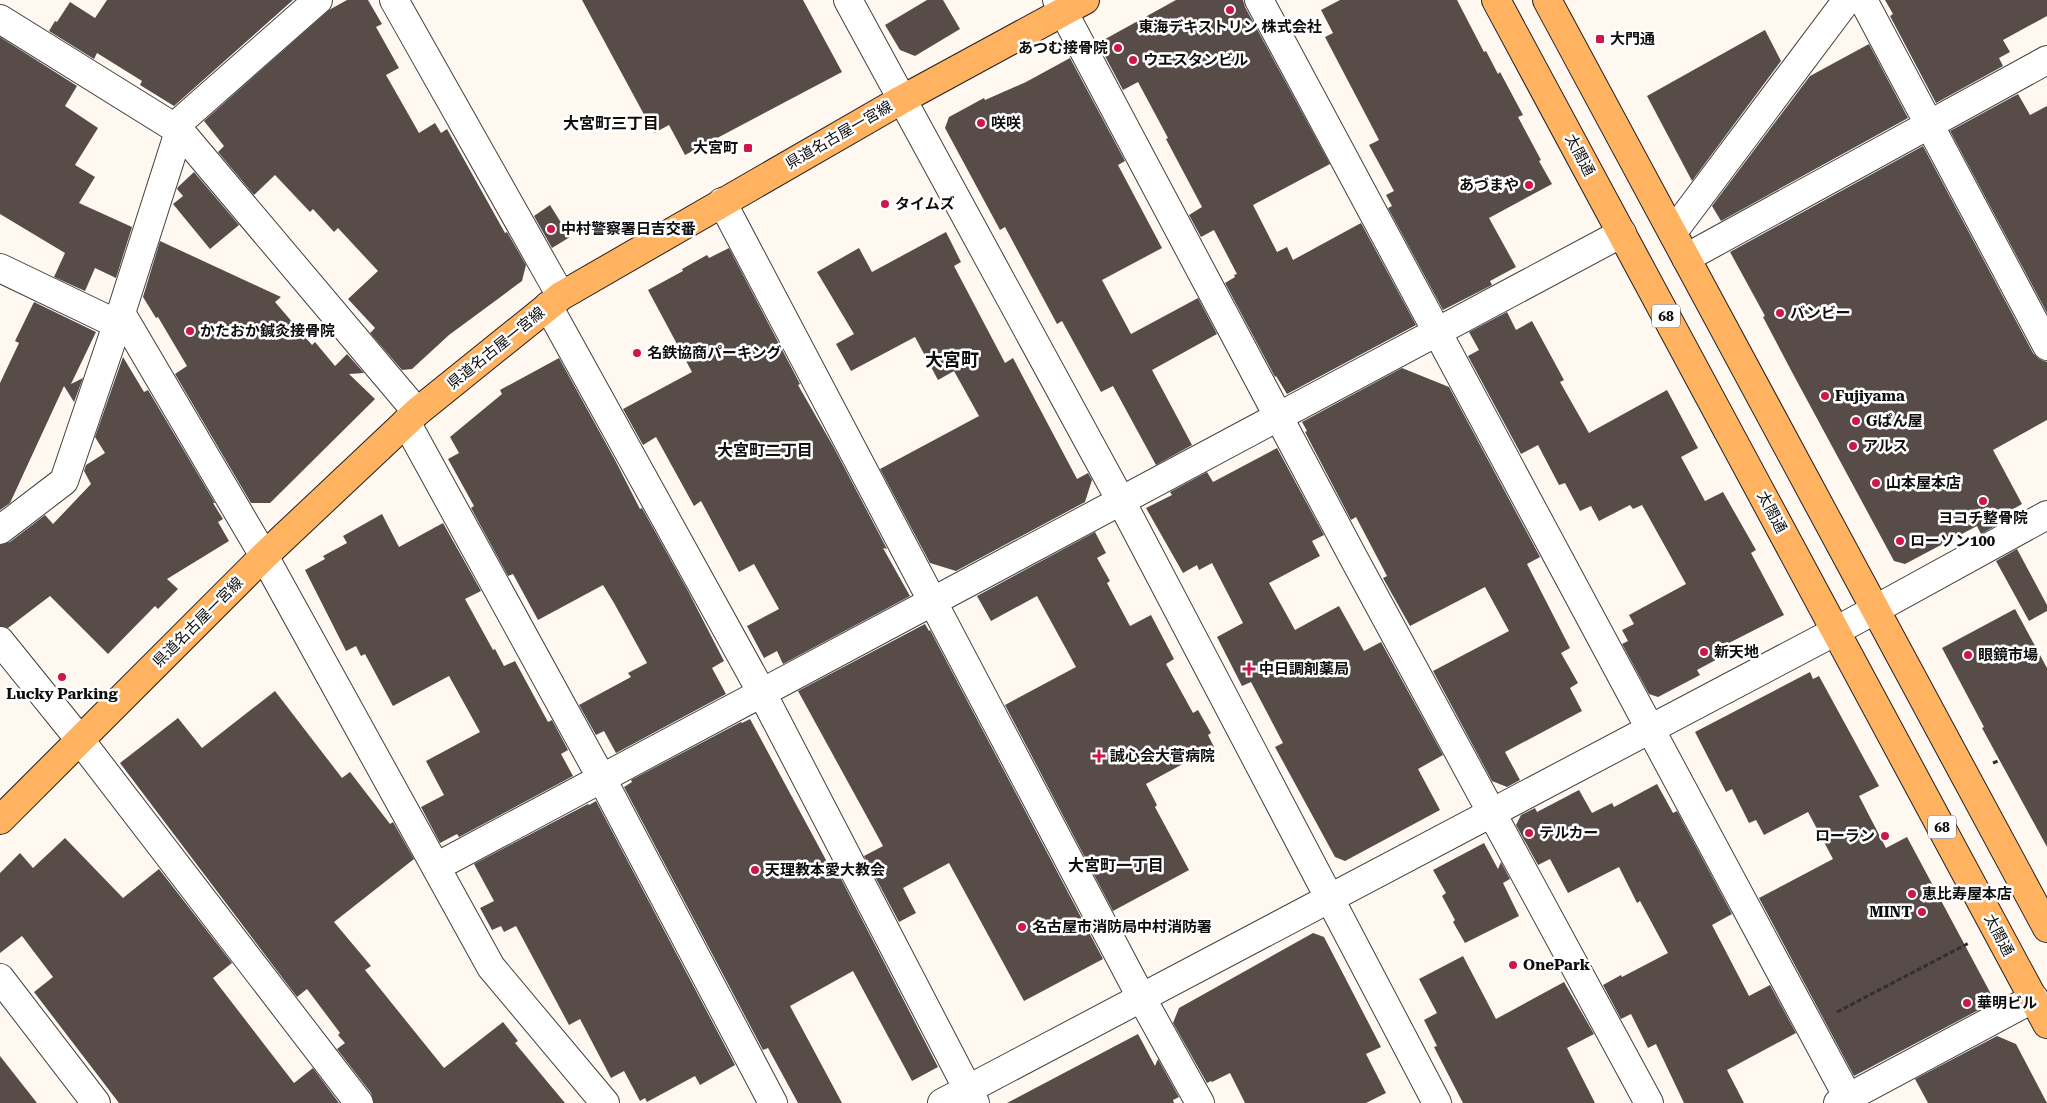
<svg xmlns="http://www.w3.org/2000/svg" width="2047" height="1103" viewBox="0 0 2047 1103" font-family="'Roboto Serif','Noto Sans JP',serif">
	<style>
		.building { fill: #584c49 }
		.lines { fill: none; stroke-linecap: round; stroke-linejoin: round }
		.minor-casing { stroke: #414141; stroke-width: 30 }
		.major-casing { stroke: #1f1f1f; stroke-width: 30 }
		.path { stroke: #303030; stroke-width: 3; stroke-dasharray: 5 2.5; stroke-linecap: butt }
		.minor { stroke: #fff; stroke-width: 28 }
		.major { stroke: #ffb260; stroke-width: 28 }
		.poi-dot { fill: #cd174c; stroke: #fff; stroke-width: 2 }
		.labels { text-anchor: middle; stroke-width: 5; stroke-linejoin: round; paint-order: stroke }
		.shield { fill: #fff; stroke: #565656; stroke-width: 1 }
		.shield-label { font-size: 14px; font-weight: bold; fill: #0e0e0e }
		.poi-label { font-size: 15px; font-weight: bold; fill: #0e0e0e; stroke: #fff; text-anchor: start }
		.street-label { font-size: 15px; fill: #0e0e0e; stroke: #fff }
		.neighbourhood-label { font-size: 16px; font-weight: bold; fill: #0e0e0e; stroke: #fff }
		.quarter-label { font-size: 18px; font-weight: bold; fill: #0e0e0e; stroke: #fff }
	</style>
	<rect width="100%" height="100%" fill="#fff8f0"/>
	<g class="building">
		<path d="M107,0H293L174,106L140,85L142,81L97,53L94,59L49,31L55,21L57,22L70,2L95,18Z"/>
		<path d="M347,0H368L382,24L376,27L399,68L386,75L419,133L435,123L441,133L447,129L505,233L507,232L526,265L522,281L449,335L412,369L402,370L370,333L375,328L348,299L378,271L338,228L334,232L313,209L310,212L275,175L254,195L218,152L224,146L204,121L329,10Z"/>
		<path d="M582,0H803L842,72L685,155L669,125L654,133Z"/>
		<path d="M927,0H943L960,29L915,56L900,50L885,25Z"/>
		<path d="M1176,0H1243L1245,7L1330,164L1253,205L1277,252L1287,247L1293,260L1361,223L1416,325L1287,394L1276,376L1275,377L1225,283L1235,277L1234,275L1237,274L1214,230L1201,237L1189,215L1202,207L1166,139L1168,138L1138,82L1123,90L1098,43Z"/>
		<path d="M1340,0H1457L1484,52L1486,51L1498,74L1500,72L1523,115L1518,117L1541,160L1539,161L1552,184L1489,218L1516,267L1490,281L1492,285L1443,310L1388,208L1392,206L1386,195L1394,191L1369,145L1379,140L1325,37L1333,33L1321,10Z"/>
		<path d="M1885,0H2047V16L2003,40L2010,52L1999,58L2003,66L1936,103L1890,16L1893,14Z"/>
		<path d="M1765,30L1781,61L1692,181L1647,96Z"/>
		<path d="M0,37L77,86L65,106L98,128L75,165L95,177L79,203L132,227L116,278L95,268L85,291L54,277L65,253L0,214Z"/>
		<path d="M1869,44L1908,118L1721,221L1712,206L1810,76Z"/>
		<path d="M1070,58L1125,161L1118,165L1162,248L1102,280L1131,334L1198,298L1217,334L1152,370L1192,445L1156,465L1113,386L1101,392L1062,321L1057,324L1005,227L1000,230L945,128L949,117L984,98L985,100L1026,82Z"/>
		<path d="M2018,94L2030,115L2047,106V313L1950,131Z"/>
		<path d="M1923,146L2033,353L2039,359L2047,362V420L1993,450L2022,504L2001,516L2002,522L1981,534L1977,526L1905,564L1894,561L1793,374L1763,317L1765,316L1730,252Z"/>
		<path d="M194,172L239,225L210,249L173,204L183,196L177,189L178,187Z"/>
		<path d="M550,205L570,237L552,248L534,216Z"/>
		<path d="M946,232L961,262L954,266L1005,363L1013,358L1077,479L1088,473L1092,480L1085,502L956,571L930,563L880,469L979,416L954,371L938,380L915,337L851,371L836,344L854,334L817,272L859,248L872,272Z"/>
		<path d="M160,241L281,297L275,302L312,345L315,342L335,366L347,354L364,373L349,374L375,399L270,503H251L175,374L187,366L158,317L156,318L143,297Z"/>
		<path d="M729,248L800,384L798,385L833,446L887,549L883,548L910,596L783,664L777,651L764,658L747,626L779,609L754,564L739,572L701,501L694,506L656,437L643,445L623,409L692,372L648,290L683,271L682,269L707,255L709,258Z"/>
		<path d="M34,302L96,332L71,384L83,378L74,402L64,386L10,503L0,510V383L19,343L15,341Z"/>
		<path d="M1507,312L1516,330L1532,321L1564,380L1560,382L1589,433L1667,390L1698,448L1681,457L1705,501L1723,492L1756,550L1751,553L1784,615L1721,647L1725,655L1697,670L1700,675L1658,697L1649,694L1622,644L1628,641L1622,630L1634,624L1629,615L1686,584L1642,505L1633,509L1630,505L1599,521L1591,506L1580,511L1565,483L1559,485L1538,445L1521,454L1468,356L1479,350L1469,332Z"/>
		<path d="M123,357L144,392L148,390L215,503H213L223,519L218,522L229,541L167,579L178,589L158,609L155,606L108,654L50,596L8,628L0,626V545L10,542L45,515L53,524L91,484L84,471L86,465L105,453L95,437Z"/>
		<path d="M559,358L615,460L640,509L642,508L688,591L724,661L712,668L726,694L616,753L604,731L596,735L579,705L631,677L628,673L647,663L614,603L603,585L538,620L513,574L508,576L471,508L474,506L448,459L459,453L450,437L502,394L500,390Z"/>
		<path d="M1402,368L1449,387L1540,557L1527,564L1570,648L1561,653L1578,683L1570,688L1582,711L1505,752L1520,780L1507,787L1492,781L1433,671L1509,631L1485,587L1410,626L1383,578L1387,576L1356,517L1351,520L1305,432L1307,431L1302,422Z"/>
		<path d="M1277,448L1324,535L1312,541L1320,556L1269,583L1295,630L1339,606L1364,651L1381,642L1443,755L1418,769L1440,810L1345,861L1335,857L1275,747L1283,743L1251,682L1242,686L1217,637L1243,623L1212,563L1199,570L1197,565L1183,573L1146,508L1172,495L1170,492L1207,472L1213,482Z"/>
		<path d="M382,514L399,547L443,523L481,591L465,599L493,650L495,649L504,666L515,661L548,722L552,720L568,750L561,754L573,776L459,837L457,834L440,843L421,807L444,795L426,761L480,732L449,676L393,706L365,654L361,656L356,646L346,651L305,570L325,559L323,556L347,543L343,536Z"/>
		<path d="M1095,532L1106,553L1097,558L1110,581L1107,583L1130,626L1151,615L1174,659L1166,664L1193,713L1198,710L1211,733L1208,735L1214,747L1146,784L1157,805L1155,807L1189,870L1113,911L1005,705L1076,667L1037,596L991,621L977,596Z"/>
		<path d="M2017,549L2047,605V611L2029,621L1996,561Z"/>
		<path d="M2015,609L2047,668V847L1982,728L1984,727L1942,648Z"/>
		<path d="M925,624L929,631L930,630L1103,959L1024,1001L949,863L903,888L916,913L899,922L864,856L883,846L798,691Z"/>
		<path d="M1810,672L1813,679L1819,676L1879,786L1859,796L1886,848L1907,837L1991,994L1988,1005L1854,1076L1759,898L1833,859L1808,812L1764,835L1756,820L1749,823L1732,789L1726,792L1695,732Z"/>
		<path d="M275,691L342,778L350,772L390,824L393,822L414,859L334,922L371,966L365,970L444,1068L503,1022L518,1041L515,1043L565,1103H374L371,1093L337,1049L345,1043L338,1035L340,1033L307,989L297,997L120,763L178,718L202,748Z"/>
		<path d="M750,719L833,873L837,871L938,1067L912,1081L853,971L790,1006L842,1103H798L768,1048L763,1050L624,787L632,782L631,780L741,722L742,723Z"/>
		<path d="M1657,784L1673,813L1677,811L1732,914L1712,925L1749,996L1770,985L1796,1033L1727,1070L1744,1103H1684L1656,1044L1648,1048L1631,1014L1621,1019L1603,985L1621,975L1622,977L1668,953L1640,901L1637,903L1619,867L1568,893L1550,859L1538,865L1516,825L1521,815L1535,808L1537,812L1579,790L1592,813L1612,803L1614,807Z"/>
		<path d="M596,801L735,1065L700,1085L695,1076L647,1102L645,1098L640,1101L624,1071L611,1078L580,1019L569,1025L516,926L504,932L501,926L492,930L480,908L494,901L474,864L588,804L589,805Z"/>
		<path d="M65,838L123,898L159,869L232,963L213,978L294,1083L313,1068L339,1103H119L34,992L53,977L22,936L0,953V873L20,853L33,868Z"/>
		<path d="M1484,843L1498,869L1501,862L1510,879L1503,883L1519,916L1465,943L1453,922L1455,920L1442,896L1446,893L1433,870Z"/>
		<path d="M1313,933L1324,937L1381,1047L1366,1054L1386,1093L1366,1103H1245L1230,1073L1212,1082L1211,1081L1207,1083L1173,1023L1179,1008Z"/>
		<path d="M1463,956L1496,1019L1564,982L1594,1034L1567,1048L1595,1103H1463L1434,1047L1437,1046L1424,1020L1437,1013L1419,979Z"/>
		<path d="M1138,1034L1155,1066L1158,1059L1179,1097L1173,1100L1174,1103H1007Z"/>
		<path d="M1997,1036L2016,1044L2047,1103H1928L1915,1079Z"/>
		<path d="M0,1056L37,1103H0Z"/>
	</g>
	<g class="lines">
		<defs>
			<g id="minor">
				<path d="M394,0L561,296"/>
				<path d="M848,0L1121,501L1437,1103"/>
				<path d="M1057,0L1352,555L1649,1103"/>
				<path d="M1259,0L1851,1103"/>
				<path d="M1863,0L2047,346"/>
				<path d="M0,19L180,131L417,412"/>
				<path d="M722,202L1141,997L1200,1103"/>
				<path d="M1673,232L1847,0"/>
				<path d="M1686,258L2047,60"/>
				<path d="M0,268L117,324"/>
				<path d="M548,306L762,693L975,1103"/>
				<path d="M121,313L264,556L491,967L605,1103"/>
				<path d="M406,422L602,779L773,1103"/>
				<path d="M0,530L64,481L121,313L183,119L318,0"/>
				<path d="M0,641L80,740L359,1103"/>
				<path d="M436,867L1622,233"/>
				<path d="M0,978L96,1103"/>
				<path d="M942,1103L1836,631L2047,515"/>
				<path d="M1838,1103L2034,998"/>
			</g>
			<g id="major">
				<path d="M1496,0L2047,1024"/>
				<path d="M1547,0L2047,928"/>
				<path d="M0,820L264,556L417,412L561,296L901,100L1085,0"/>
			</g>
		</defs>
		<use href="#minor" class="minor-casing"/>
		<use href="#major" class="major-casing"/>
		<g class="path">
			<path d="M1993,763L2000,760"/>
			<path d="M1837,1012L1969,943"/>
		</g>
		<use href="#minor" class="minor"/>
		<use href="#major" class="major"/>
	</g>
	<g class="poi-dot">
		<circle cx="1230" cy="10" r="5"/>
		<rect x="1595" y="34" width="10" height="10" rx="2.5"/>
		<circle cx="1118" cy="48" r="5"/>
		<circle cx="1133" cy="60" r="5"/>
		<circle cx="981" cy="123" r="5"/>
		<rect x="743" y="143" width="10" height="10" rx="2.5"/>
		<circle cx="1529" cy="185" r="5"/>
		<circle cx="885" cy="204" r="5"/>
		<circle cx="551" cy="229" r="5"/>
		<circle cx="1780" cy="313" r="5"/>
		<circle cx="190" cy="331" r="5"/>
		<circle cx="637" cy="353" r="5"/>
		<circle cx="1825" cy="396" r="5"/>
		<circle cx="1856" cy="421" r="5"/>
		<circle cx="1853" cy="446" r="5"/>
		<circle cx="1876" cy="483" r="5"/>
		<circle cx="1983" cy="501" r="5"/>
		<circle cx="1900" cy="541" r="5"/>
		<circle cx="1704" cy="652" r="5"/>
		<circle cx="1968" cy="655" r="5"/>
		<path d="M1246.5 661.5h5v5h5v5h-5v5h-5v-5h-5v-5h5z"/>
		<circle cx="62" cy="677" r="5"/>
		<path d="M1096.5 748.5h5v5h5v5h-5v5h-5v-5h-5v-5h5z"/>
		<circle cx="1529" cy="833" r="5"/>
		<circle cx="1885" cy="836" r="5"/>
		<circle cx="755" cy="870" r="5"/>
		<circle cx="1912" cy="894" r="5"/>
		<circle cx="1922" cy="912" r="5"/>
		<circle cx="1022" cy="927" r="5"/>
		<circle cx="1513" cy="965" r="5"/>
		<circle cx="1967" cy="1003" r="5"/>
	</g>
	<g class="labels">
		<g class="shield">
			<rect x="1652" y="304.5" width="28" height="23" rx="4"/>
			<rect x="1928" y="815.5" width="28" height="23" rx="4"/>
		</g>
		<g class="shield-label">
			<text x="1666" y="321">68</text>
			<text x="1942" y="832">68</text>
		</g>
		<g class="poi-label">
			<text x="1230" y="32" text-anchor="middle">東海デキストリン 株式会社</text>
			<text x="1610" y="44">大門通</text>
			<text x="1108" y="53" text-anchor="end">あつむ接骨院</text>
			<text x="1143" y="65">ウエスタンビル</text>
			<text x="991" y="128">咲咲</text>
			<text x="738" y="153" text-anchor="end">大宮町</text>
			<text x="1519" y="190" text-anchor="end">あづまや</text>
			<text x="895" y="209">タイムズ</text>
			<text x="561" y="234">中村警察署日吉交番</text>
			<text x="1790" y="318">バンビー</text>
			<text x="200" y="336">かたおか鍼灸接骨院</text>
			<text x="647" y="358">名鉄協商パーキング</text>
			<text x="1835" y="401">Fujiyama</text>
			<text x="1866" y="426">Gぱん屋</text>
			<text x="1863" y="451">アルス</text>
			<text x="1886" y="488">山本屋本店</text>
			<text x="1983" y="523" text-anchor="middle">ヨコチ整骨院</text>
			<text x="1910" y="546">ローソン100</text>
			<text x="1714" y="657">新天地</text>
			<text x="1978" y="660">眼鏡市場</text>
			<text x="1259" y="674">中日調剤薬局</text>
			<text x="62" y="699" text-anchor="middle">Lucky Parking</text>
			<text x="1110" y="761">誠心会大菅病院</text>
			<text x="1539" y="838">テルカー</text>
			<text x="1875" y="841" text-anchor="end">ローラン</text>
			<text x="765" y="875">天理教本愛大教会</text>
			<text x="1922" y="899">恵比寿屋本店</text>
			<text x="1912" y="917" text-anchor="end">MINT</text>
			<text x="1032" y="932">名古屋市消防局中村消防署</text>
			<text x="1523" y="970">OnePark</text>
			<text x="1977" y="1008">華明ビル</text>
		</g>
		<g class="street-label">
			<text transform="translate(839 135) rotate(-30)" y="5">県道名古屋一宮線</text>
			<text transform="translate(1580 155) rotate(62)" y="5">太閤通</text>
			<text transform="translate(496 348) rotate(-39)" y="5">県道名古屋一宮線</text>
			<text transform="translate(1772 512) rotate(62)" y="5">太閤通</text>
			<text transform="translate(198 622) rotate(-45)" y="5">県道名古屋一宮線</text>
			<text transform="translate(1999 935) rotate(62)" y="5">太閤通</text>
		</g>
		<g class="neighbourhood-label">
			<text x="611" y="129">大宮町三丁目</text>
			<text x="765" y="456">大宮町二丁目</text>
			<text x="1116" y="871">大宮町一丁目</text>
		</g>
		<g class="quarter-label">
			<text x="952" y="366">大宮町</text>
		</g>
	</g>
</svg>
